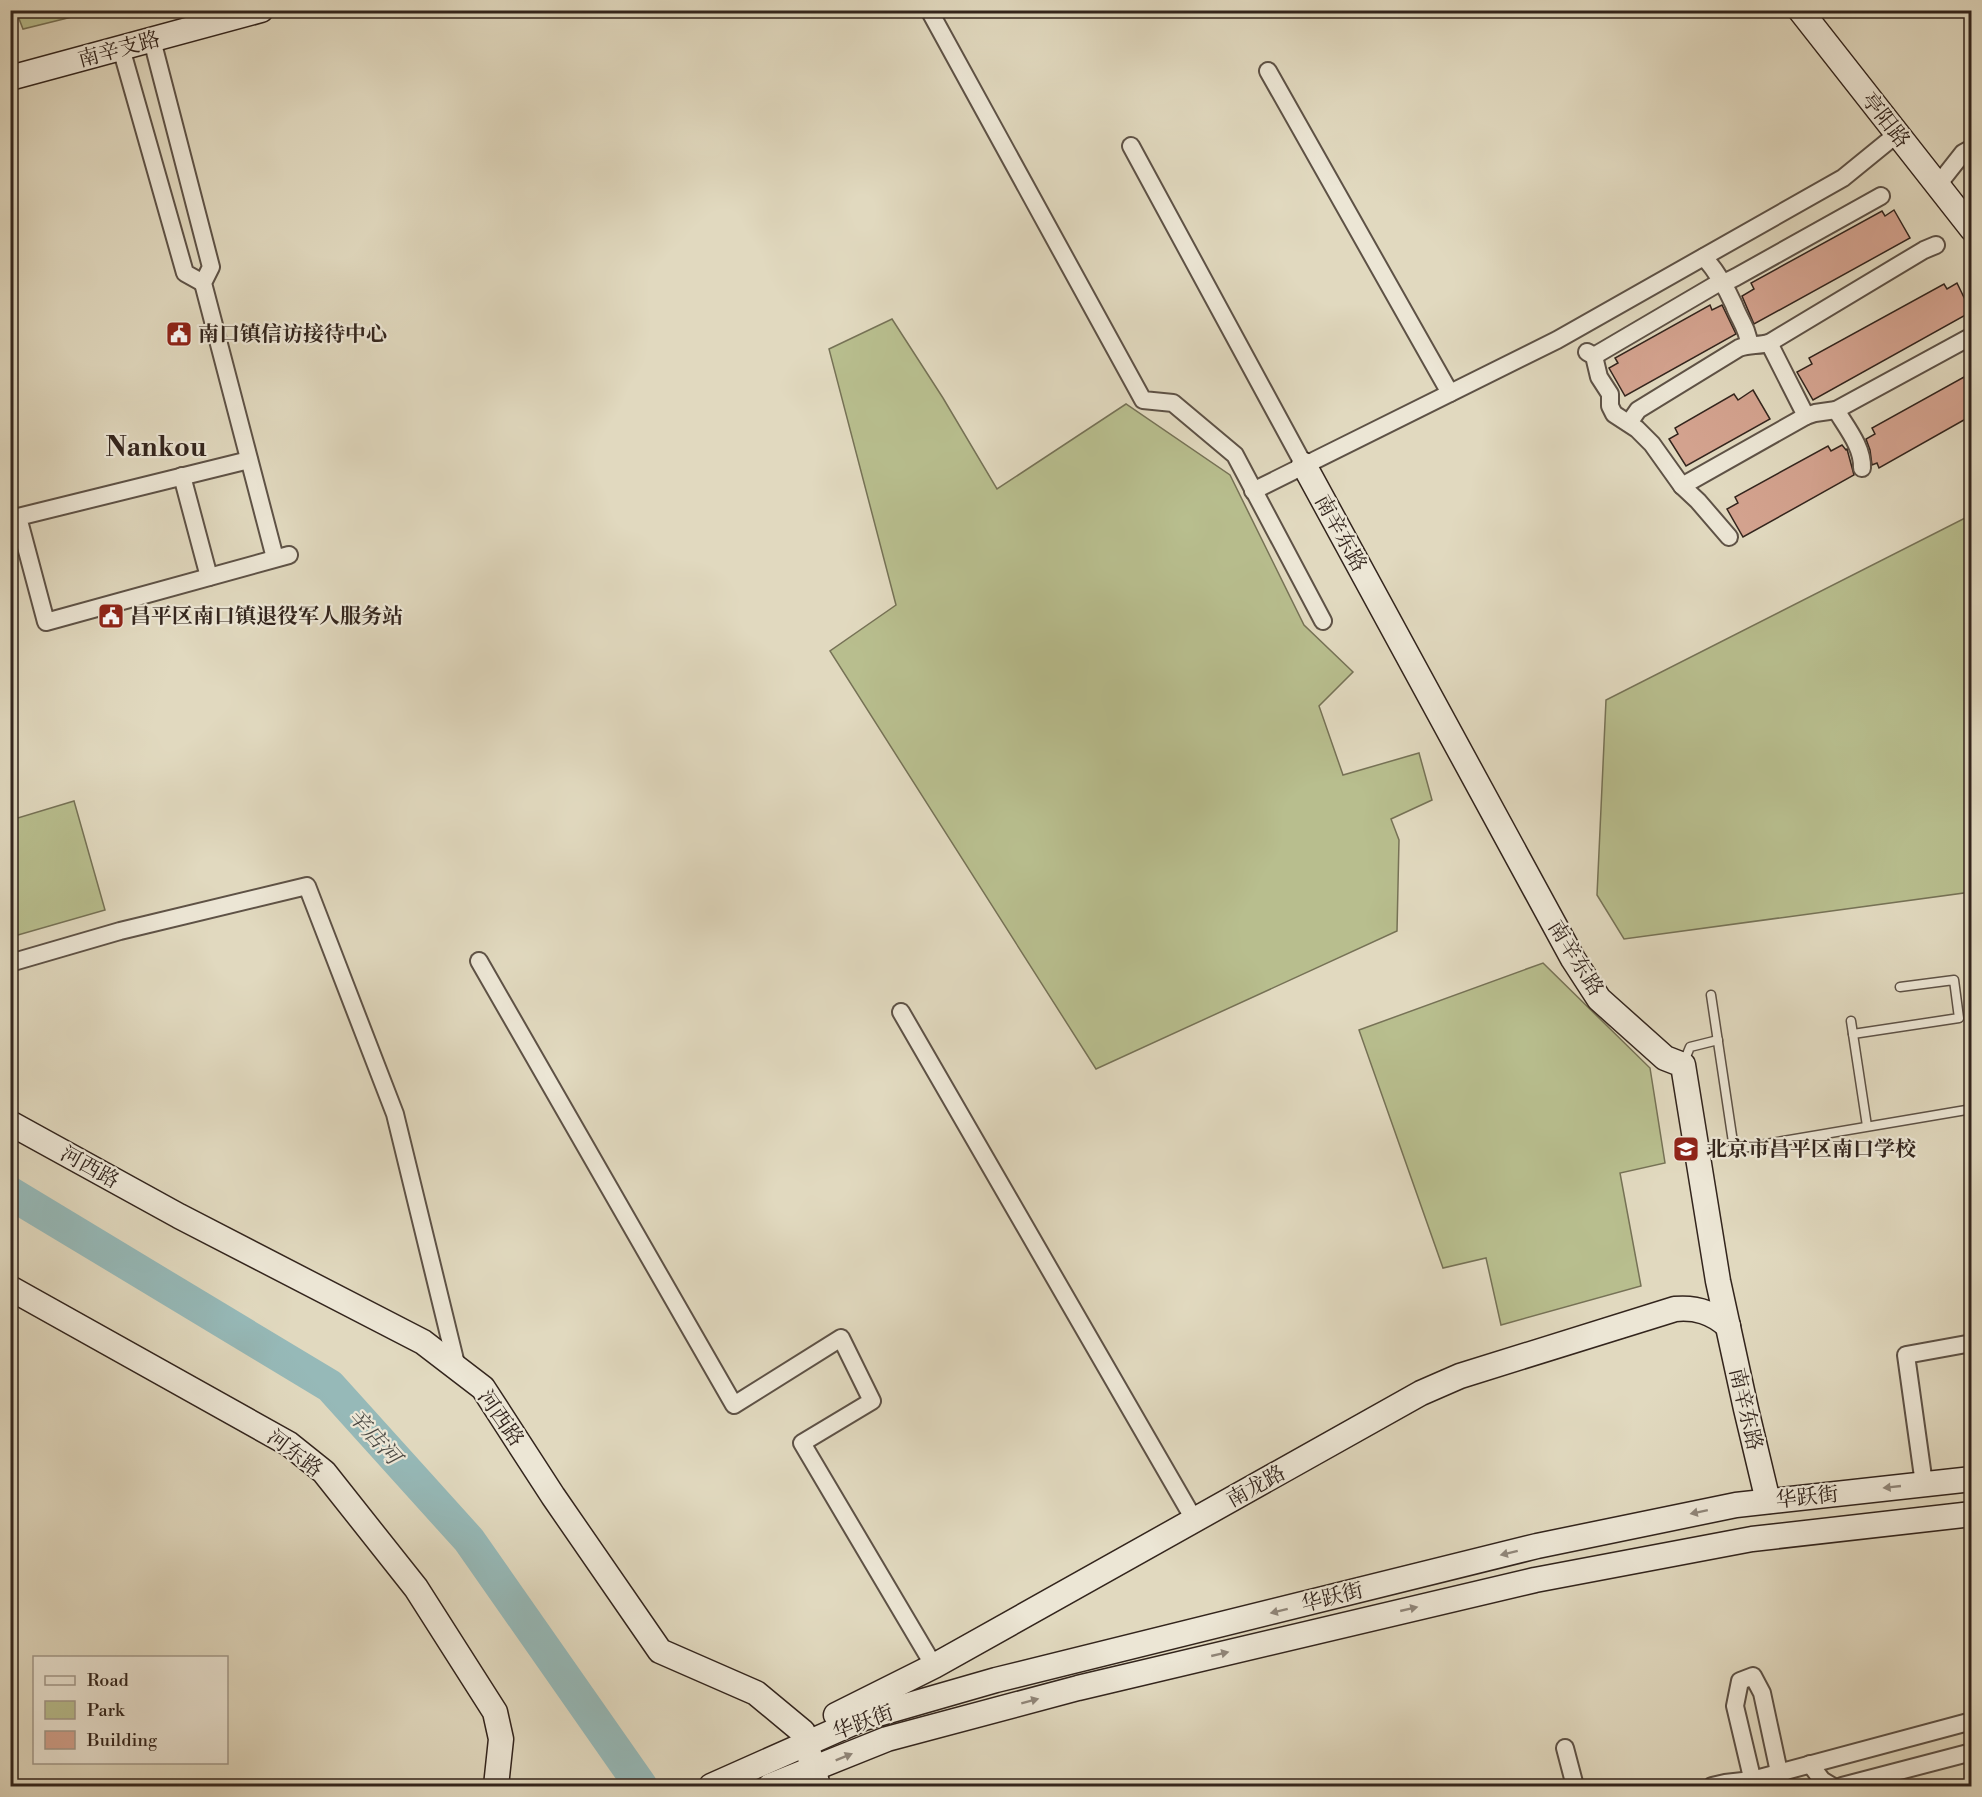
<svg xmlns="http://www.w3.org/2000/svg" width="1982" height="1797" viewBox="0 0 1982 1797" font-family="'Libre Bodoni','Noto Serif SC',serif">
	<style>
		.green { fill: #b8be8e; stroke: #767256; stroke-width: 1.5 }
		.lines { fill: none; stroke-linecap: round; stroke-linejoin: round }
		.river { stroke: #96b9b8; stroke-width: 33 }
		.building { fill: #d3a28e; stroke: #33251d; stroke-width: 1.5 }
		.lane-casing { stroke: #5e5246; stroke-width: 11 }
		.street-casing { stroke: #5e5246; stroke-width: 20 }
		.secondary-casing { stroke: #33251d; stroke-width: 27 }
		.lane { stroke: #ece6d5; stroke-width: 8 }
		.street { stroke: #ece6d5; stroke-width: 16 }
		.secondary { stroke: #ece6d5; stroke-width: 24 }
		.oneway { fill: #908679 }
		.labels { text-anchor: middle; stroke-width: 4.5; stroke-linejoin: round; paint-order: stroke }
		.street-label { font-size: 21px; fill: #33251d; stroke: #ece6d5 }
		.poi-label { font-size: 21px; font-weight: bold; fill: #33251d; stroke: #ece6d5; text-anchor: start }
		.water-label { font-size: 22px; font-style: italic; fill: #4c4a44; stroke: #ece6d5 }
		.district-label { font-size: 27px; font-weight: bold; fill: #33251d; stroke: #ece6d5 }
	</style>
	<rect width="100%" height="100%" fill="#e1d9bf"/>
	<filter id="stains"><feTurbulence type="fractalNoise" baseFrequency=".00333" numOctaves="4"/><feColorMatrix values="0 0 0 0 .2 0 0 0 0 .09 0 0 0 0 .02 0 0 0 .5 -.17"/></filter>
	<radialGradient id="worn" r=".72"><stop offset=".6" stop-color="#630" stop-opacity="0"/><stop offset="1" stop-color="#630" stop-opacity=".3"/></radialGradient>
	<g class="green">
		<path d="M16,11V10L96,11L23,29Z"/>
		<path d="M892,319L943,398L997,489L1126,404L1230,475L1304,625L1353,672L1319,706L1343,775L1419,753L1432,800L1391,819L1399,840L1397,931L1096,1069L830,651L896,605L829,349Z"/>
		<path d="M1971,515V892L1624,939L1597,895L1606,700Z"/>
		<path d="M74,801L105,910L11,937V820Z"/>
		<path d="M1543,963L1650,1068L1665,1163L1620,1173L1641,1286L1501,1325L1486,1258L1443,1268L1359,1030Z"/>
	</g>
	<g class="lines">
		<path class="river" d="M10,1193L330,1386L469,1540L641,1786"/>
	</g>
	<g class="building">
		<path d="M1894,210L1910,238L1754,324L1742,296L1754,289L1751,283L1882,211L1885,216Z"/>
		<path d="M1957,283L1971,312L1813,400L1797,372L1812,364L1809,358L1944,284L1947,289Z"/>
		<path d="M1710,305L1712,310L1722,305L1736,334L1625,396L1609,368L1618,363L1615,358Z"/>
		<path d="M1964,377L1971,389V416L1879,468L1877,463L1872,465L1870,450L1866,439L1875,434L1872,428Z"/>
		<path d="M1753,390L1770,419L1686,466L1669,439L1678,434L1675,428L1734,394L1738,400Z"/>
		<path d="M1842,445L1846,450L1847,449L1854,475L1743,537L1727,509L1738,503L1735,497L1828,446L1831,451Z"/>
	</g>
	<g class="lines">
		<defs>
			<g id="lane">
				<path d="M1711,995L1734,1149"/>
				<path d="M1851,1021L1867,1126"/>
				<path d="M1853,1034L1959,1018L1954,980L1900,987"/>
				<path d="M1683,1064L1690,1047L1718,1040"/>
				<path d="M1701,1155L1972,1109"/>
			</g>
			<g id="street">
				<path d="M929,10L1143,400L1173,403L1235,455L1323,621"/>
				<path d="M152,40L211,267L203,283L275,558"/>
				<path d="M121,48L185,273L203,283"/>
				<path d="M1268,71L1450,393"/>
				<path d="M1131,146L1304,465"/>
				<path d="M1937,186L1963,153L1972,148"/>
				<path d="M1704,257C1717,272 1726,287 1734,305C1739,319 1748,329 1749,344"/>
				<path d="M1769,343L1806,416"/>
				<path d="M1587,352L1594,356L1599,377L1610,394V406L1614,414L1637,429L1652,444L1682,486L1698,501L1729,537"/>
				<path d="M1594,356L1715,285L1724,283L1736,277L1881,196"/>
				<path d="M1836,410C1846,427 1863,447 1862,468"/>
				<path d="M1629,423L1638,410L1739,348C1749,344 1758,346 1769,343L1924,250L1936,245"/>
				<path d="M249,460L18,517L46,622L289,555"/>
				<path d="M182,476L209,577"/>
				<path d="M1682,486L1806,416L1815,413L1836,410L1972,336"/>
				<path d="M1253,491L1557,340L1843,178L1897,134"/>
				<path d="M479,961L734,1405L841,1338L872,1401L802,1443L934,1666"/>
				<path d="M10,963L120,931L307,886L395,1114L457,1368"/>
				<path d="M901,1012L1195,1521"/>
				<path d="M1924,1484L1906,1355L1972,1343"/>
				<path d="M1565,1748L1575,1786"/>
				<path d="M1810,1764L1822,1780L1832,1786"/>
				<path d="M1712,1786L1725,1783L1752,1780L1972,1721"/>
				<path d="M1754,1786L1735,1706L1740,1681L1753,1676L1762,1693L1782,1786"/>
				<path d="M1842,1786L1972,1752"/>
			</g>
			<g id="secondary">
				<path d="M1800,10L1972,229"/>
				<path d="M10,78L261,10"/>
				<path d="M1304,465L1573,959L1599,999L1665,1058L1683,1065L1718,1281L1746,1409L1768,1501"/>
				<path d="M10,1123L179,1216L423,1342L483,1388L553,1496L660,1651L756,1693L803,1732L818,1786"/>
				<path d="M10,1288L289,1444L324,1472L416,1588L495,1712L501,1739L496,1786"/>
				<path d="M836,1715L934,1666L1421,1393L1460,1376L1675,1309C1696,1307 1712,1312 1728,1326"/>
				<path d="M711,1786L864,1718L996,1680L1537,1546L1736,1505L1972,1479"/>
				<path d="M770,1786L887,1739L1078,1688L1535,1580L1752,1539L1972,1514"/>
			</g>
		</defs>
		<use href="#lane" class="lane-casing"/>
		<use href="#street" class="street-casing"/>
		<use href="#secondary" class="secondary-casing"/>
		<use href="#lane" class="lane"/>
		<use href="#street" class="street"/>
		<use href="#secondary" class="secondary"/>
	</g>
	<defs><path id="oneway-solid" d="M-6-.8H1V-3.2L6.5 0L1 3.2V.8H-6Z" transform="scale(1.5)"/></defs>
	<g class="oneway">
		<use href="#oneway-solid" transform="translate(1892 1487) rotate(174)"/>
		<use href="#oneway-solid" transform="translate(1699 1512) rotate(168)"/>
		<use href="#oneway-solid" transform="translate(1509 1553) rotate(166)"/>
		<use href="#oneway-solid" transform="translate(1409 1609) rotate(-13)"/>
		<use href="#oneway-solid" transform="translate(1279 1611) rotate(166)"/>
		<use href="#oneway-solid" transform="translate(1220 1654) rotate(-13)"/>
		<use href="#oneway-solid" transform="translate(1030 1701) rotate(-15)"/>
		<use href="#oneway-solid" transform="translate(844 1757) rotate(-22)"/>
	</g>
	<defs>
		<symbol id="civic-square" viewBox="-11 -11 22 22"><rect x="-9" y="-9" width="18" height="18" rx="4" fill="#8f2418" stroke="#ece6d5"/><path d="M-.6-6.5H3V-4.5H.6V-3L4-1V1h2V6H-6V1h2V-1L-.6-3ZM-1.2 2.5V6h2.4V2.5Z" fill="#fff"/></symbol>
		<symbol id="school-square" viewBox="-11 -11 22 22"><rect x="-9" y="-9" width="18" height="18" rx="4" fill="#8f2418" stroke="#ece6d5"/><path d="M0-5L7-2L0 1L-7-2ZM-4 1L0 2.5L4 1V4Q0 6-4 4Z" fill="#fff"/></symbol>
	</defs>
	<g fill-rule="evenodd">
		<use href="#civic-square" x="164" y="319" width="30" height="30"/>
		<use href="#civic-square" x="96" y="601" width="30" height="30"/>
		<use href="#school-square" x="1671" y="1134" width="30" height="30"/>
	</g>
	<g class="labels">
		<g class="street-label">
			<text transform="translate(119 49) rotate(-15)" y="7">南辛支路</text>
			<text transform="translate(1886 120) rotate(52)" y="7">亭阳路</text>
			<text transform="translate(1341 533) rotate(61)" y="7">南辛东路</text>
			<text transform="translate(1576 958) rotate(58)" y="7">南辛东路</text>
			<text transform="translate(90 1167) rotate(29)" y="7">河西路</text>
			<text transform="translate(1746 1409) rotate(77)" y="7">南辛东路</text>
			<text transform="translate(501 1418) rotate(55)" y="7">河西路</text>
			<text transform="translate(295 1453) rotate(37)" y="7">河东路</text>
			<text transform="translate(1256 1486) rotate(-29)" y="7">南龙路</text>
			<text transform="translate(1807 1497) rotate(-6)" y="7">华跃街</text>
			<text transform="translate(1332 1597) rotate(-14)" y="7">华跃街</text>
			<text transform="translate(863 1722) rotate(-20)" y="7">华跃街</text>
		</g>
		<g class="poi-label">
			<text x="198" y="341">南口镇信访接待中心</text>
			<text x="130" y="623">昌平区南口镇退役军人服务站</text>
			<text x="1706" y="1156">北京市昌平区南口学校</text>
		</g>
		<g class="water-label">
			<text transform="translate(375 1436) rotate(48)" y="8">辛店河</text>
		</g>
		<g class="district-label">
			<text x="156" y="456">Nankou</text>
		</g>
	</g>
	<rect width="1982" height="1797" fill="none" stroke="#e1d9bf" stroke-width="36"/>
	<rect x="12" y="12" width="1958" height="1773" fill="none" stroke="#33251d" stroke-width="3"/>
	<rect x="18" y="18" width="1946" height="1761" fill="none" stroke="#33251d" stroke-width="1.5"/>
	<rect x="33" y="1656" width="195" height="108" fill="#ece6d5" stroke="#a2998b" stroke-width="1.5"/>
	<rect x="45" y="1676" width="30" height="9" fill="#ece6d5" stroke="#a2998b" stroke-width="1.5"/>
	<text x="87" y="1686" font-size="18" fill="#33251d">Road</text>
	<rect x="45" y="1701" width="30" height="18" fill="#b8be8e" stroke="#a2998b" stroke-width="1.5"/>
	<text x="87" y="1716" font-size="18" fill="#33251d">Park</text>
	<rect x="45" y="1731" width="30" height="18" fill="#d3a28e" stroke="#a2998b" stroke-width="1.5"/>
	<text x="87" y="1746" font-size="18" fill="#33251d">Building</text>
	<rect width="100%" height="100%" filter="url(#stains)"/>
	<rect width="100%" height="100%" fill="url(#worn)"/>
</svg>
